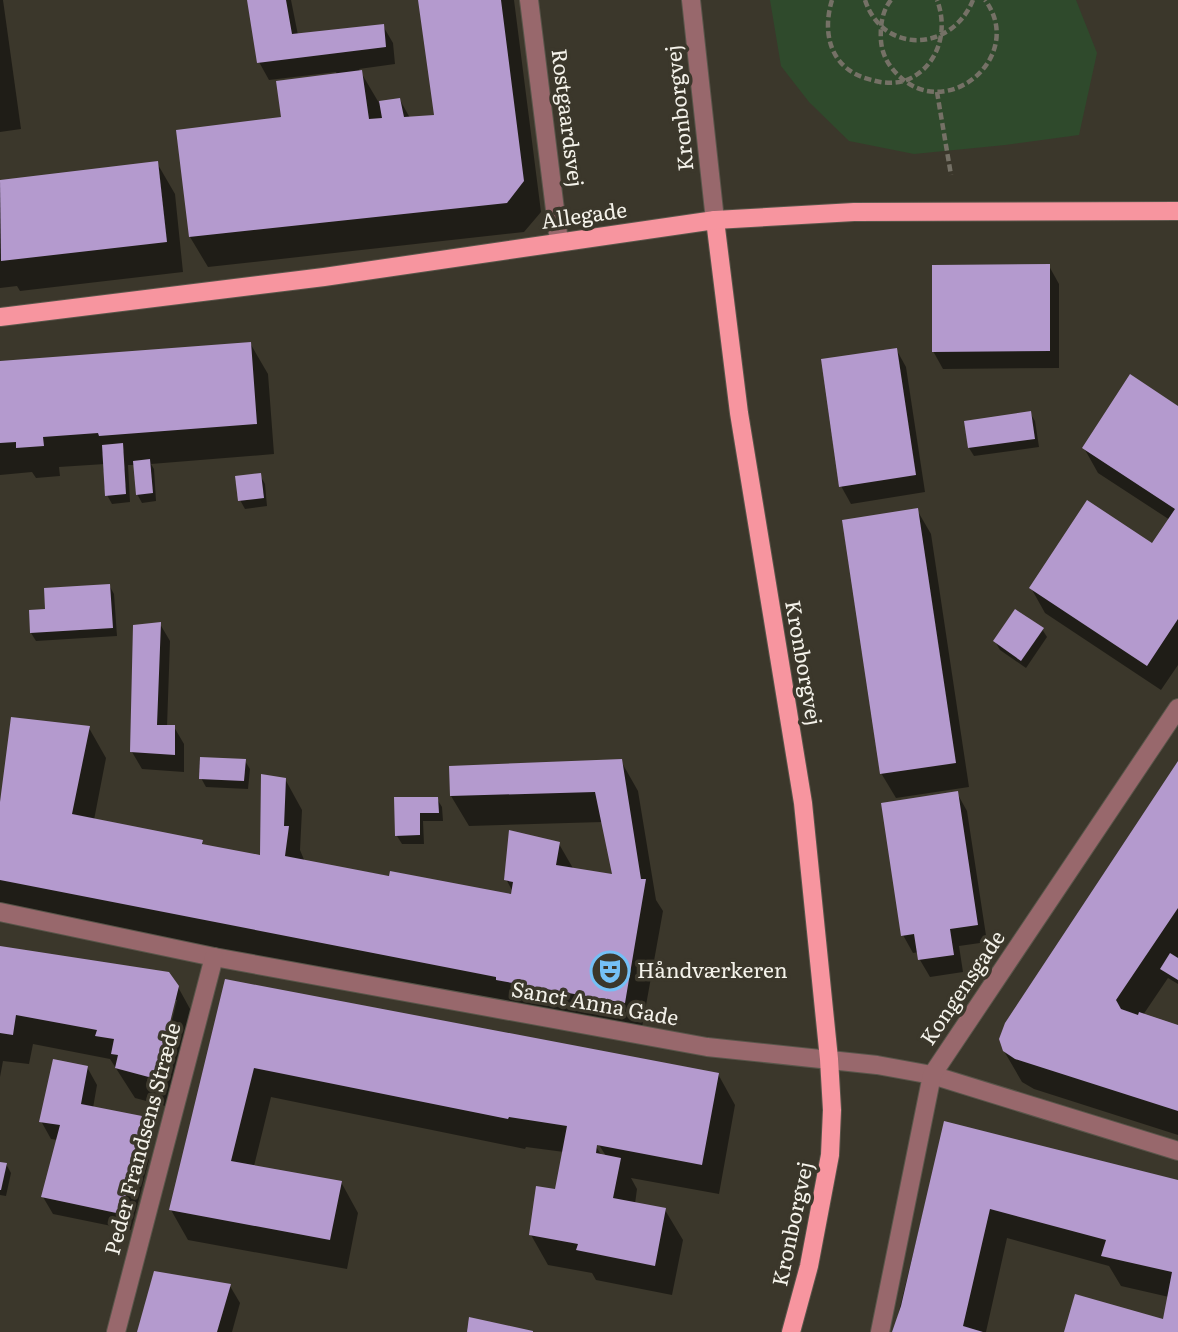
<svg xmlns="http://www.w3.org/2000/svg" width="1178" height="1332" viewBox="0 0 1178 1332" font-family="Literata,serif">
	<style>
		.green { fill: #2f4a2c }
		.shadow { fill: #0007; fill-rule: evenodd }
		.building { fill: #b49ace }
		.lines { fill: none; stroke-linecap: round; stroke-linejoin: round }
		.minor-casing { stroke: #59554a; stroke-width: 20 }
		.major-casing { stroke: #59554a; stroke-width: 20 }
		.path { stroke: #757166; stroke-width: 4.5; stroke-dasharray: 7 3.5; stroke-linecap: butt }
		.minor { stroke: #98686c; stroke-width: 18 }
		.major { stroke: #f7959f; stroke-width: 18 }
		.labels { text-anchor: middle; stroke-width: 7; stroke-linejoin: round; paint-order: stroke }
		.street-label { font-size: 21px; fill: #f4f2ea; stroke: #3b372b }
		.poi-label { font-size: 21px; fill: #f4f2ea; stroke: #3b372b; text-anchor: start }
	</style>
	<rect width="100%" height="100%" fill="#3b372b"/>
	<path class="green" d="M770,0H1076L1097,53L1079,135L1005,145L914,154L849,141L809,102L781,66Z"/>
	<g class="shadow">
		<path d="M0,0H3L21,129L0,132Z"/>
		<path d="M249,0H291L298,35L383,26L393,43L395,64L359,69L379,103L400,100L410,118L436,116L420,0H514L541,212L524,232L208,267L190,237L178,132L283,119L337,75L336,72L269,80L259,62Z"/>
		<path d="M157,163L175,194L183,272L20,291L17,286L0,288V182Z"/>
		<path d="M1049,266L1059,284V368L943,369L933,351Z"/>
		<path d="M250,343L268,374L274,454L151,464L154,469L156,501L142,503L137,494L135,465H128L130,502L112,504L107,495L105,464L59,467L60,476L36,478L32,472L0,475V363Z"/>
		<path d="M896,349L906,367L925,492L851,504L841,486Z"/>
		<path d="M1178,408V665L1161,690L1045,613L1031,588L1153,545L1170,520L1098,473L1084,448Z"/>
		<path d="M1030,413L1035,421L1039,447L974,456L969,448L966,423Z"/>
		<path d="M260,475L265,484L267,506L245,509L240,500Z"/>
		<path d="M917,510L931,534L969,787L896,798L881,773Z"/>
		<path d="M109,585L114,594L117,636L36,641L31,633L47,611Z"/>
		<path d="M160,624L170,641L167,727H174L184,744V772L142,769L132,752Z"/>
		<path d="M1042,629L1047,637L1026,668L1000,650L995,641Z"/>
		<path d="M89,728L106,758L94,820L202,842L204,846L262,857L285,779L302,810L300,850L305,862L512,896L513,892L506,879L559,844L574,870L614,876L603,822L469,826L451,796L621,761L638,791L656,900L663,911L641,1033L0,906V810Z"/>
		<path d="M245,761L250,769L248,789L206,787L201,778Z"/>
		<path d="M1178,765V984L1168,978L1143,1015L1178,1027V1135L1034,1089L1022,1082L1004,1051Z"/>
		<path d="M957,793L967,811L987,942L959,946L963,972L930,977L920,960L919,952L913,953L903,935Z"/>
		<path d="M396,799H437L442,807L443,821H423L424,844H402L397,836Z"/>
		<path d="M0,948L178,987L195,1018L173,1108L135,1098L110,1059L33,1044L29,1064L3,1061L0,1077ZM174,1000H177L155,1088L152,1087Z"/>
		<path d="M227,981L718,1074L735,1105L719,1194L631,1178L637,1189L635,1204L665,1210L683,1240L672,1295L596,1280L592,1273L548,1265L531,1235L557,1191L564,1152L526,1147L525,1149L271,1097L254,1166L341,1182L358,1213L347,1269L188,1240L171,1210ZM594,1137L606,1156H602L591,1139Z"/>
		<path d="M87,1067L97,1085L93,1108L141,1118L151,1135L146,1156L149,1160L131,1230L53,1214L43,1197L58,1140L51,1139L41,1121Z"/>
		<path d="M945,1123L1178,1182V1332H1066L1164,1321L1169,1297L1121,1286L1109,1266L1007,1238L986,1332H894Z"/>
		<path d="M0,1163L6,1164L11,1173L6,1196L0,1195Z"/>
		<path d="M230,1286L240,1303L232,1332H139Z"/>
	</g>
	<g class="building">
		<path d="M247,0H286L292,34L384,24L386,47L257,63Z"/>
		<path d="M418,0H501L524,181L507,203L189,237L176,130L281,117L276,81L362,70L369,119L382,118L379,101L400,98L404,117L434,115Z"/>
		<path d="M158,161L167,242L1,261L0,180Z"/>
		<path d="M1050,264V351L932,352V265Z"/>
		<path d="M251,342L257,424L99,436L98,433L43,437L44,446L16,448V442L0,443V361Z"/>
		<path d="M897,348L916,475L839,487L821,359Z"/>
		<path d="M1130,374L1178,406V619L1147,666L1029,588L1087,500L1152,543L1175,509L1082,448Z"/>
		<path d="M1031,411L1035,439L968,448L964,421Z"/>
		<path d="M123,443L126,494L105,496L102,445Z"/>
		<path d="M150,459L153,493L136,495L133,461Z"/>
		<path d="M261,473L264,498L238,501L235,476Z"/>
		<path d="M918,508L956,763L880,774L842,520Z"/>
		<path d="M110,584L113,628L30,633L29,610L45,609L44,588Z"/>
		<path d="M1015,609L1044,628L1021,661L993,641Z"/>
		<path d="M161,622L157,725H175V755L130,752L133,625Z"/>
		<path d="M11,717L90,726L72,814L203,840L202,844L260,855L261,774L286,778L284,826H289L285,856L389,876L390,871L511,894L513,882L504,880L509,830L560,842L556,865L612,874L595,792L450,796L449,766L622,759L641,879H646L625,1003L496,980V977L0,880V802Z"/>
		<path d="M200,757L246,759L244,781L199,779Z"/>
		<path d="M1178,761V908L1116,1000L1121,1009L1138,1015L1139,1012L1178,1025V1111L1015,1059L1003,1051L999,1039L1005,1023Z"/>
		<path d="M958,791L978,925L950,929L954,955L918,960L914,934L901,936L881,803Z"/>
		<path d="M394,797H438L439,813H420V835L395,836Z"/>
		<path d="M0,946L169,972L179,986L156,1079L115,1068L118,1055L111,1054L114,1039L95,1036L97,1030L16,1015L13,1035L0,1033Z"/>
		<path d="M1170,953L1178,958V980L1160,969Z"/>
		<path d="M225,979L719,1073L702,1165L597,1145L596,1153L621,1158L613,1198L666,1208L655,1266L576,1250L578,1244L529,1235L536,1186L555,1189L567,1126L509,1117L508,1119L254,1068L231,1161L342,1181L330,1240L169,1210Z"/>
		<path d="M53,1059L88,1066L81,1104L142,1116L137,1140L140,1141L121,1214L41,1197L60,1125L39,1122Z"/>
		<path d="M944,1121L1178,1180V1332H1064L1075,1294L1163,1319L1172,1272L1101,1256L1106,1240L990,1209L963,1326L983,1332H892L901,1306Z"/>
		<path d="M0,1162L7,1163L1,1190H0Z"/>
		<path d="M154,1271L231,1284L217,1332H137Z"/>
		<path d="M469,1317L533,1331V1332H467Z"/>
	</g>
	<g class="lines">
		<defs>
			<g id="minor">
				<path d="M529,0L559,242"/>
				<path d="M691,0L715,220"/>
				<path d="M0,912L214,957L707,1047L877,1065L932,1075L1178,1151"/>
				<path d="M116,1332L214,957"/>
				<path d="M880,1332L932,1075L1178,708"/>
			</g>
			<g id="major">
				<path d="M715,220L739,413L803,803L829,1059L832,1110L830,1155L809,1266L791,1332"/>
				<path d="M0,317L324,277L715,220L854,212L1178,211"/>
			</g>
		</defs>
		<use href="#minor" class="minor-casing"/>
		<use href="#major" class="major-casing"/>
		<g class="path">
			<path d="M832,0C821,36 832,71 872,80C881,83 894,84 904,81C938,69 949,31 937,0"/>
			<path d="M865,0C883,55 952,52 973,0"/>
			<path d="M891,0C882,11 880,26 881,41C882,54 888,65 897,74C946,125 1027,56 985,0"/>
			<path d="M937,92L951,175"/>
		</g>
		<use href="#minor" class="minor"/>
		<use href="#major" class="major"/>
	</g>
	<defs>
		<symbol id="theatre-ring" viewBox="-11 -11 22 22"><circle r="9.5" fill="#3b372b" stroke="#74c0f6" stroke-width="1.5"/><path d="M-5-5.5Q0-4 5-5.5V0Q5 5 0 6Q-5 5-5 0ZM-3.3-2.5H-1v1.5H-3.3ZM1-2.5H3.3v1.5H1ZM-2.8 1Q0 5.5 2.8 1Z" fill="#74c0f6"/></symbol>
	</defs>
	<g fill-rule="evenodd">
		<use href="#theatre-ring" x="588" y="949" width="44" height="44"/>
	</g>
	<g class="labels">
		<g class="street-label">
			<text transform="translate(680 108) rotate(-96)" y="7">Kronborgvej</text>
			<text transform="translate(567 118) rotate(83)" y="7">Rostgaardsvej</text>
			<text transform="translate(584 216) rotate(-8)" y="7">Allegade</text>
			<text transform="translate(803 663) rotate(80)" y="7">Kronborgvej</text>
			<text transform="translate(963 988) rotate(-56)" y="7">Kongensgade</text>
			<text transform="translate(595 1004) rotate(10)" y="7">Sanct Anna Gade</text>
			<text transform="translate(143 1139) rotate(-75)" y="7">Peder Frandsens Stræde</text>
			<text transform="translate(793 1224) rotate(-78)" y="7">Kronborgvej</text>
		</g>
		<g class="poi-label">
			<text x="637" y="978">Håndværkeren</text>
		</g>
	</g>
</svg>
